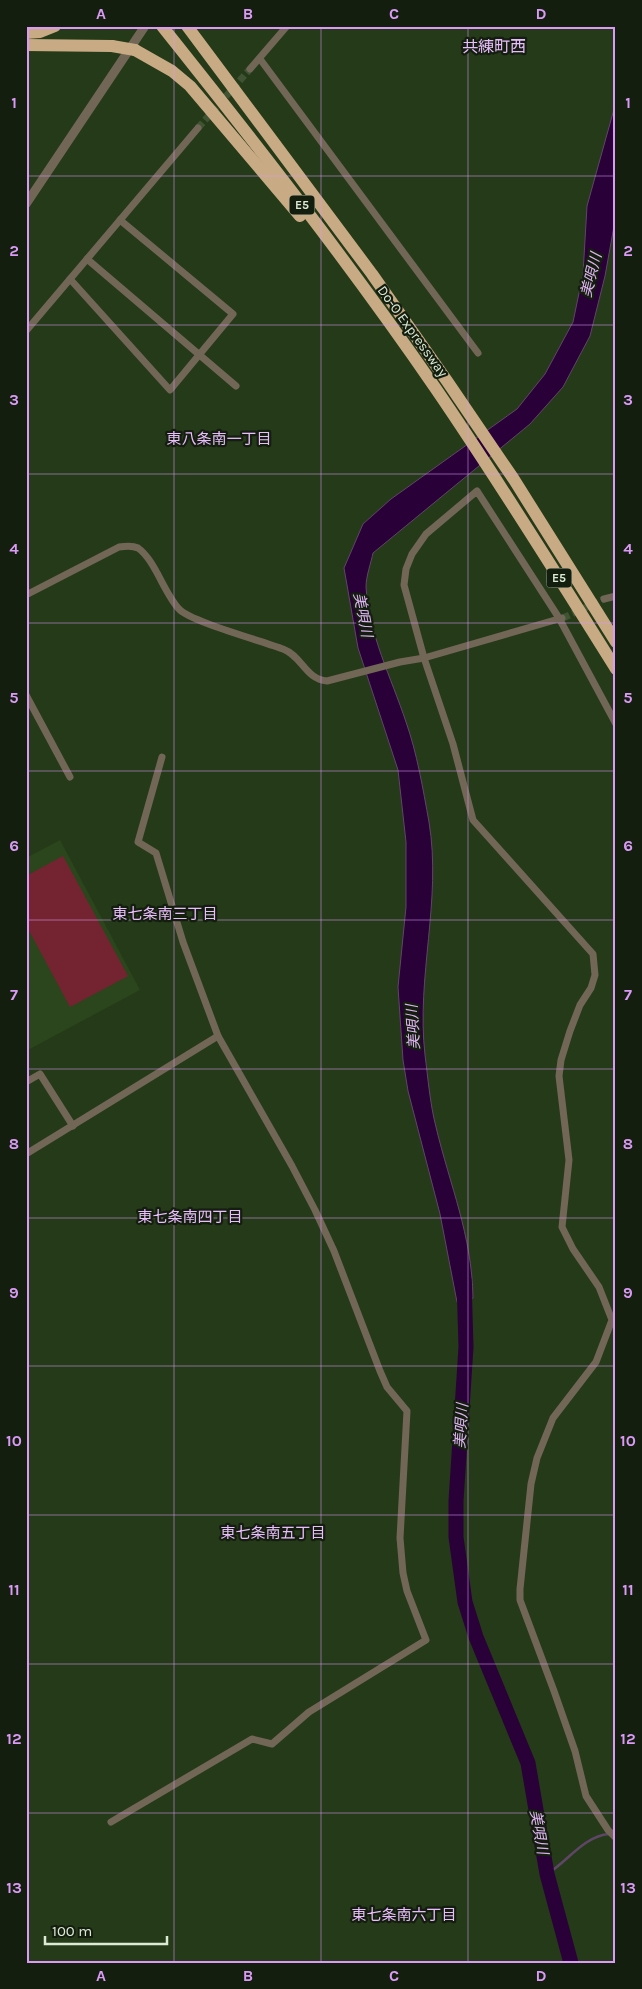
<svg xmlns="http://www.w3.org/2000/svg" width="642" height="1989" viewBox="0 0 642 1989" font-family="Karla,'Noto Sans JP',sans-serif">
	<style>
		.built { fill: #2b451c }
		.green { fill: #742430 }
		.water { fill: #290038; stroke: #5f4667 }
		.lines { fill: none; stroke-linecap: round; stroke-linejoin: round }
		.stream { stroke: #5f4667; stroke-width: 2.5 }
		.river { stroke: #290038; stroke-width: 15 }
		.minor-tunnel { stroke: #405434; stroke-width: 7; stroke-dasharray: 7 3.5; stroke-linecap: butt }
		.minor { stroke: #726657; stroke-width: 7 }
		.tertiary { stroke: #726657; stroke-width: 9 }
		.motorway { stroke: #c8ab84; stroke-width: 12 }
		.motorway-bridge { stroke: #c8ab84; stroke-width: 12 }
		.grid { fill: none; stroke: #da9af6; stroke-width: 1; stroke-opacity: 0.55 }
		.labels { text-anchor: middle; stroke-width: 4.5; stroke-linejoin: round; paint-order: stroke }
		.shield { fill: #141e0f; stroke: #a0ac9a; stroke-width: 1 }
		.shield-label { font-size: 12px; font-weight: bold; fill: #dce9d5 }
		.street-label { font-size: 14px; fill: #dce9d5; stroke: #141e0f }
		.water-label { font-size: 15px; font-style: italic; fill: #dfb3f3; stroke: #141e0f }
		.neighbourhood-label { font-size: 15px; fill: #eabdfe; stroke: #141e0f }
		.quarter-label { font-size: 16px; fill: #eabdfe; stroke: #141e0f }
		.neatline { fill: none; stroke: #da9af6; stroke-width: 2 }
		.grid-label { font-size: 16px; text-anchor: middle; font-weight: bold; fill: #da9af6 }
	</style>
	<rect width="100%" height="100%" fill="#253a18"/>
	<path class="built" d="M60,840L140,990L26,1051V858Z"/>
	<path class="green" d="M63,856L128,976L70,1007L26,925V876Z"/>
	<path class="water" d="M616,102V215L605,276L590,336L563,387L530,424L373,553C371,563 366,576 366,587C369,635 391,677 406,722C417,753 423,789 429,822C442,900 416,977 425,1055C428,1078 430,1104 436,1127C450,1186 472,1235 473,1298L457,1302L440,1214L408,1091L403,1060L398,987L406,907V842L398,770L358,648L344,568L363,524L391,499L517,409L545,374L573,322L583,274L587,206Z"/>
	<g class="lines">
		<path class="stream" d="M547,1874C567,1862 584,1836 609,1834"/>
		<path class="river" d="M464,1280L466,1347L456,1501V1537L465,1602L476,1637L528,1763L547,1874L571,1963"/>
		<g class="minor-tunnel">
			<path d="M198,128L250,69"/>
			<path d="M563,618L604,599"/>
		</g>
		<g class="minor">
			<path d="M260,59L478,353"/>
			<path d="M250,69L287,26"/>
			<path d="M87,259L236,386"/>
			<path d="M70,279L170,390L233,314L120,220"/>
			<path d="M26,331L198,128"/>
			<path d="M26,595L119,547C125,546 132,545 138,548C155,560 164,593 179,609C189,621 262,641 283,649C302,656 305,679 327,681L400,662L424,658L562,618"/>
			<path d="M604,599L616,596"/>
			<path d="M26,695L70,777"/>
			<path d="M616,724L559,618L477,491L426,534L412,554L406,569L404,585L424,658L453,744L473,820L593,954L595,975L591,988L580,1005L570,1031L561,1060L559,1076L569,1160L562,1227L573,1249L599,1287L612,1320L596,1362L553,1418L537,1458L531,1484L520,1589V1600L554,1691L575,1751L586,1796L608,1830L616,1838"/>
			<path d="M26,1082L40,1074L73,1126"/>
			<path d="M26,1154L218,1036"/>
			<path d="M111,1822L252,1739L272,1744L309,1712L426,1640L407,1591L403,1573L400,1538L407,1411L387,1387L380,1371L334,1251L315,1210L292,1166L218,1036L183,942L156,853L138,842L162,757"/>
		</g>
		<path class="tertiary" d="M26,204L145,26"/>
		<g class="motorway">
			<path d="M162,26C257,145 350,264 436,389C499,481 557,575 616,669"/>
			<path d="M187,26L372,274L447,381L513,478L616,642"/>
			<path d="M26,33L40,32L55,26"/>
			<path d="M26,45L112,46"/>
			<path d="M135,50L172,71L190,86L300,216"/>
		</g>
		<path class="motorway-bridge" d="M112,46L135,50"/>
	</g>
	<path class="grid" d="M174,26V1963M321,26V1963M468,26V1963M26,176H616M26,325H616M26,474H616M26,623H616M26,771H616M26,920H616M26,1069H616M26,1218H616M26,1366H616M26,1515H616M26,1664H616M26,1813H616"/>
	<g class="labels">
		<g class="shield">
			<rect x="289.5" y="195.5" width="25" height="19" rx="4"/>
			<rect x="546.5" y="568.5" width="25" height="19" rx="4"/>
		</g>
		<g class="shield-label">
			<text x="302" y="209">E5</text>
			<text x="559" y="582">E5</text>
		</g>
		<g class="street-label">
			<text transform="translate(413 331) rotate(54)" y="5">Do-O Expressway</text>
		</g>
		<g class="water-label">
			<text transform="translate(591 275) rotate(-76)" y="5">美唄川</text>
			<text transform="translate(363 615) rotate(79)" y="5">美唄川</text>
			<text transform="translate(413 1027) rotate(-93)" y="5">美唄川</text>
			<text transform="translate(461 1426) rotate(-86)" y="5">美唄川</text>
			<text transform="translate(539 1832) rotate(80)" y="5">美唄川</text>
		</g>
		<g class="neighbourhood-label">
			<text x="219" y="444">東八条南一丁目</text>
			<text x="165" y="919">東七条南三丁目</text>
			<text x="190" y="1222">東七条南四丁目</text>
			<text x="273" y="1538">東七条南五丁目</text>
			<text x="404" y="1920">東七条南六丁目</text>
		</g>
		<g class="quarter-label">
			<text x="494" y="52">共練町西</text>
		</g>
	</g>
	<rect width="642" height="1989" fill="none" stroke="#141e0f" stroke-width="55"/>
	<path d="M45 1936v8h122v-8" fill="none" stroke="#dce9d5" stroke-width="2.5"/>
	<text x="52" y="1936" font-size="15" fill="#dce9d5" stroke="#141e0f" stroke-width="4" paint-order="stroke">100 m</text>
	<rect x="28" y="28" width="586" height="1934" class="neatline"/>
	<g class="grid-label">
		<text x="101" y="19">A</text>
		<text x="248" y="19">B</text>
		<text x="394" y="19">C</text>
		<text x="541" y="19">D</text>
		<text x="14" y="108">1</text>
		<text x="628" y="108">1</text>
		<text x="14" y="256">2</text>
		<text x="628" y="256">2</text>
		<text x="14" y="405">3</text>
		<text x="628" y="405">3</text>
		<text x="14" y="554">4</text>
		<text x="628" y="554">4</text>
		<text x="14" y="703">5</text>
		<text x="628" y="703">5</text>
		<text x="14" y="851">6</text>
		<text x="628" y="851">6</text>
		<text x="14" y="1000">7</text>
		<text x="628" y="1000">7</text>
		<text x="14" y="1149">8</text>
		<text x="628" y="1149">8</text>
		<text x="14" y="1298">9</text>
		<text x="628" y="1298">9</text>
		<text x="14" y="1446">10</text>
		<text x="628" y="1446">10</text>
		<text x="14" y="1595">11</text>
		<text x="628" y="1595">11</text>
		<text x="14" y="1744">12</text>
		<text x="628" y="1744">12</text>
		<text x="14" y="1893">13</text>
		<text x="628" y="1893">13</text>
		<text x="101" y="1981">A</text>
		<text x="248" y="1981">B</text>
		<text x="394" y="1981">C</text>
		<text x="541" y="1981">D</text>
	</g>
</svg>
